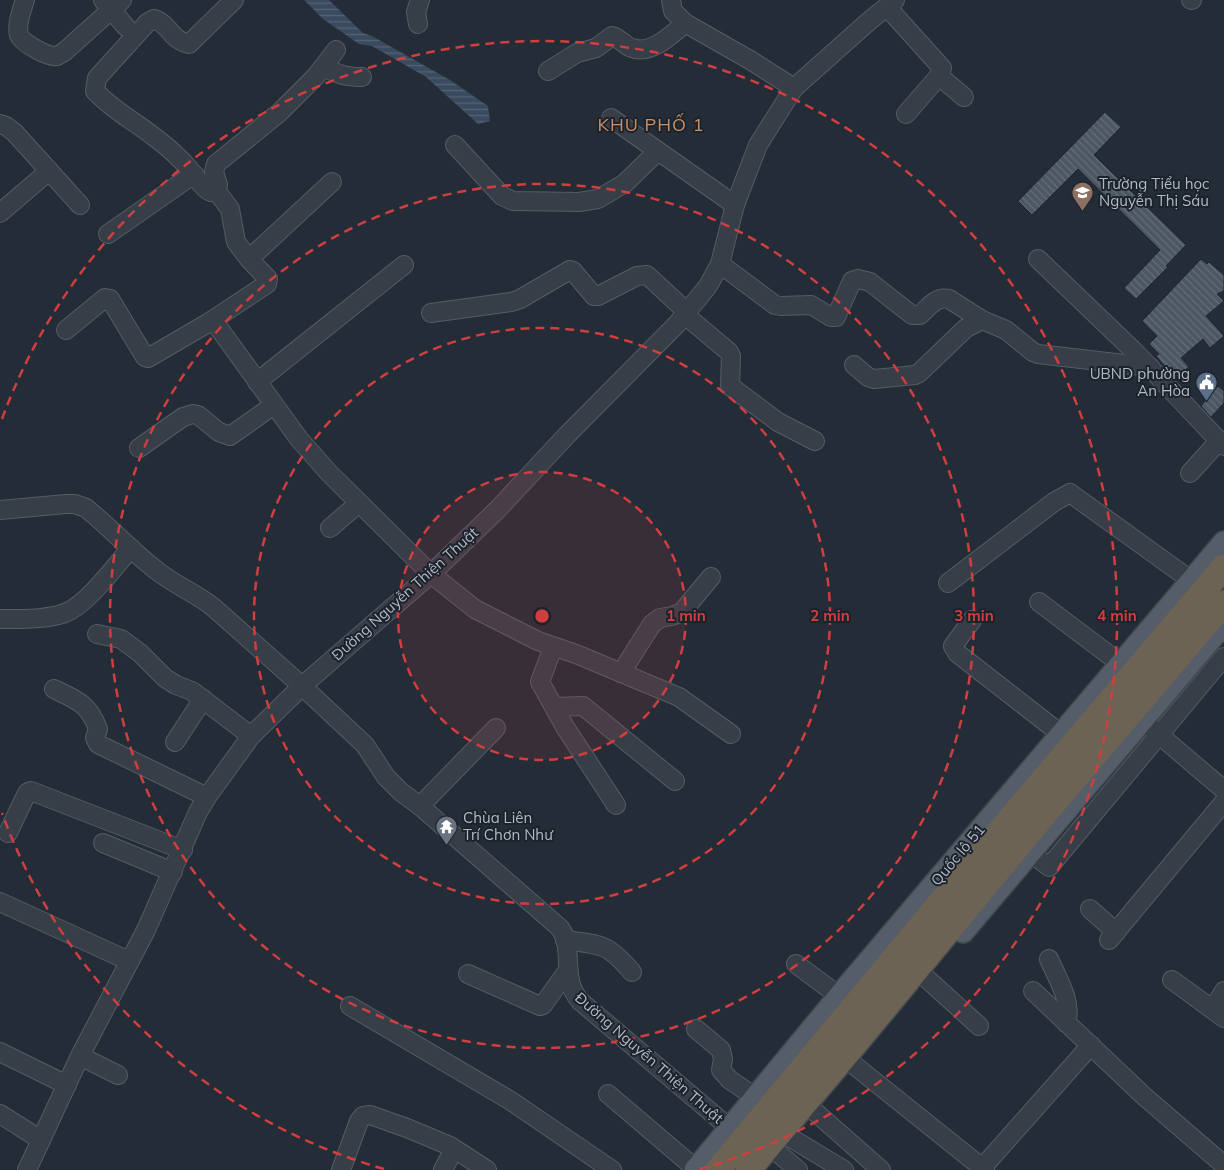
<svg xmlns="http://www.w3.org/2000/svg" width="1224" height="1170" viewBox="0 0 1224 1170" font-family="Mulish,sans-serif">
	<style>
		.water { fill: url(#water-rules) }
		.building { fill: url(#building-back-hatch); stroke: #1e252f }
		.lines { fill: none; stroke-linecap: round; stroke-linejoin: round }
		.minor-casing { stroke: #555c66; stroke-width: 20 }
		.major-casing { stroke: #404751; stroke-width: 24 }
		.highway-casing { stroke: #424953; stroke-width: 28 }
		.minor { stroke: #373e48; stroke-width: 18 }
		.major { stroke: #555d68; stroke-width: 21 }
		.highway { stroke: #6d6354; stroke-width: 25 }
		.ring { fill: none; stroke: #d13e3f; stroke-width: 2.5; stroke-dasharray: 9 6 }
		.labels { text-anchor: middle; stroke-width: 4; stroke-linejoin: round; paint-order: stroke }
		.poi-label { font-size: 15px; fill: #b2b9c4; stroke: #1c232d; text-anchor: start }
		.street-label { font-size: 15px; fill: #b2b9c4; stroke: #1c232d }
		.quarter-label { font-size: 18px; letter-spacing: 1px; fill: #c98f67; stroke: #1c232d }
		.centre { fill: #d13e3f; stroke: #1c232d; stroke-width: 2.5 }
		.ring-label { font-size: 15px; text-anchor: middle; font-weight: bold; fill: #d13e3f; stroke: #1c232d; stroke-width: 4; stroke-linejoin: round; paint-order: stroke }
	</style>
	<defs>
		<pattern id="water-rules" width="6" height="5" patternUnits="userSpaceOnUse" patternTransform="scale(1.25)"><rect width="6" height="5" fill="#3a4b5f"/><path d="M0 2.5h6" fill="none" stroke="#546374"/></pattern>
		<pattern id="building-back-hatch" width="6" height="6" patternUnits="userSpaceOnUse" patternTransform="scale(1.25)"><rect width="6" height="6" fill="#4c5763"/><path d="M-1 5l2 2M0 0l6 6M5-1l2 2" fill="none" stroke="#636d78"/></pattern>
	</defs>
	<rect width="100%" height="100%" fill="#232c37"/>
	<path class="water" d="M304,0H329L363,33L372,36L450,80L488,106L490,121L478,124L426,77L372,46L359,44L323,19Z"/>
	<g class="building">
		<path d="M1105,112L1121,127L1094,155L1186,245L1166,266L1168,267L1136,299L1124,288L1160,250L1078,169L1032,215L1018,201Z"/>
		<path d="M1201,259L1207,264L1209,262L1224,275V291L1217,294L1224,301L1206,316L1224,336L1210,348L1203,339L1181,358L1189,367L1175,378L1156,356L1159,354L1149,344L1157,336L1142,321Z"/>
		<path d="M1218,386L1224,391V403L1211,417L1201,406Z"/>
	</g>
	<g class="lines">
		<defs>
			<g id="minor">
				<path d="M25,0C22,9 16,26 19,35C22,43 49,58 57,56C57,56 64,52 64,52L122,0"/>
				<path d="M103,0L126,27"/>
				<path d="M671,0L673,11L685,23L750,60L794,88"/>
				<path d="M1191,0H1192"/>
				<path d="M887,7L942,68L939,76L906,114"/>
				<path d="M418,24L416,12L420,0"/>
				<path d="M323,67C338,74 345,77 362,77"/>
				<path d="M548,71L577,53L596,48L612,36C620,38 625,46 632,48C651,55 673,34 685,23"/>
				<path d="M939,76L964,97"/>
				<path d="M611,118L735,205"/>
				<path d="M0,124L6,126L14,132L80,205"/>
				<path d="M455,145L502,196L513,201L579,202L598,199L625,183L658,151"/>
				<path d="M215,189L218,185L214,172L216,164L280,112L316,76L336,50"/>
				<path d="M0,213L49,171"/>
				<path d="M108,234L194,174"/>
				<path d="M249,259L332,182"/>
				<path d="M1038,259L1136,353L1224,446"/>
				<path d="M720,264L775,305L781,306L811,305L831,317H836L852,281L858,279L870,282L912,315H920C929,307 936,296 949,299L982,320L1006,330L1033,352L1038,354L1150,367"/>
				<path d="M431,313L511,302L520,299L570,270L573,271L594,296H598L637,276L647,275L687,312"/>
				<path d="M685,315L729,352L731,356L730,386L778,422L815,441"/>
				<path d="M213,320L299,439L329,473L431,574L475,609L538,641L576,654L679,697L731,734"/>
				<path d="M66,330L105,298L110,299L145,357L148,358L208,323L267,284L268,279L249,259L236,242L230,209L215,189L211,192C203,190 190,168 182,161C173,152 163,143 153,136C134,121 111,109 95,91L97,78L147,23L154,19C169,23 170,40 189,44L234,0"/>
				<path d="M854,365L868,377L874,379L915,375L919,373L966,328L982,320"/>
				<path d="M257,382L404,265"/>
				<path d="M139,448L183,417L193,414L198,415L219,432L230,436L274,405"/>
				<path d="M1190,473L1219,441"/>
				<path d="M0,510L66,504H75L86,508C112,529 134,554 160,573C177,586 197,594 213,607L302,686L251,736L207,797L198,812L146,930L80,1056L27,1170"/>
				<path d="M330,528L359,503"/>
				<path d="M948,583L1054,502L1070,493L1192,581"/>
				<path d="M1039,602L1121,664"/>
				<path d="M0,619C21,619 45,620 65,613C87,605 115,566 131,548"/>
				<path d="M972,620L953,646L957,653L1061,734"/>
				<path d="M97,634L121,639L140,653L165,678L176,685L192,691L251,736"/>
				<path d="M553,647L540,682L565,727L616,805"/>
				<path d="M621,673L652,624L660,618L672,616L682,612L711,577"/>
				<path d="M54,689C77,700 89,704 98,729L95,738L98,744L207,797"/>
				<path d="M554,707L583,706L675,781"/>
				<path d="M1150,727L1224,790"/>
				<path d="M175,742L203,699"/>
				<path d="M420,806L496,728"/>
				<path d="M8,833L25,797L28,792L31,791L183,850"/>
				<path d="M103,843L173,872"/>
				<path d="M1030,852L1049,867L1224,657"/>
				<path d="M0,902L129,961"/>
				<path d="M1090,909L1116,932"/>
				<path d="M565,940C602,945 607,943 632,972"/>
				<path d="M1109,940L1224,802"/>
				<path d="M1049,959C1057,978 1073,1002 1066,1023"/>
				<path d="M796,964L839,996"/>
				<path d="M468,974L540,1006L543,1005L568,970"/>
				<path d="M925,977L979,1026"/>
				<path d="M1172,980L1224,1018"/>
				<path d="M1033,991L1145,1097L1224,1165"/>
				<path d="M350,1006L511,1101L612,1170"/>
				<path d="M1213,1009L1224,991"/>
				<path d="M696,1029L721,1050L723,1059L721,1070L730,1080L755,1097"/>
				<path d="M0,1052L67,1085"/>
				<path d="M80,1056L118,1075"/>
				<path d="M844,1057L985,1170"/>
				<path d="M608,1094L696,1169"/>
				<path d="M813,1110L881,1170"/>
				<path d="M0,1114L41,1140"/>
				<path d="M739,1136L580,1001C560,978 575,950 560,928L420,806L401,792L386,777L365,745L302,686L431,574L498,509L567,435L677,324L708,286L720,264L735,205L758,145L794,88L868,22L895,0"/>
				<path d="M791,1138L844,1170"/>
				<path d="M778,1153L798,1170"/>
				<path d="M982,1168L1091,1045"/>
				<path d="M341,1170L359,1121L363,1116L370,1115L407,1128L450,1146L487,1170"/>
				<path d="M443,1170L454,1149"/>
			</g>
			<g id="major">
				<path d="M963,932L1224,624"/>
				<path d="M695,1170L839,996L1224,542"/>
			</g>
			<g id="highway">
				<path d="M718,1170L1020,807L1224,567"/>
				<path d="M748,1170L844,1057L1047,811L1224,603"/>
			</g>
		</defs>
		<use href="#minor" class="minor-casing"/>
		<use href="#major" class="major-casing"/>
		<use href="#highway" class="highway-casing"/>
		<use href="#minor" class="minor"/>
		<use href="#major" class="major"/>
		<use href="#highway" class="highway"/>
	</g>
	<circle cx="542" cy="616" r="144" fill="#d13e3f" fill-opacity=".12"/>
	<g class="ring">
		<circle cx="542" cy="616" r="144"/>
		<circle cx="542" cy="616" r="288"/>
		<circle cx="542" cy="616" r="432"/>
		<path d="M384 1169A575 575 0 0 1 2 813M2 419A575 575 0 1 1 700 1169"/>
	</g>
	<defs>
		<symbol id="school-pin" viewBox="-11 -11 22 30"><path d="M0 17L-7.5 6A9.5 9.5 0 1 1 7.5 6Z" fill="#8d6e63" stroke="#1c232d"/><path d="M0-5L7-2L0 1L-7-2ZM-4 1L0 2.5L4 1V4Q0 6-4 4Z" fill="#fff"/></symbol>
		<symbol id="civic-pin" viewBox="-11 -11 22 30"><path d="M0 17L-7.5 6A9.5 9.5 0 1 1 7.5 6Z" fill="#5c6f8a" stroke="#1c232d"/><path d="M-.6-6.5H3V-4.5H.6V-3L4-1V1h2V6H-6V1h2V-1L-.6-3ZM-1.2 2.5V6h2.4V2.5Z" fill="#fff"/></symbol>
		<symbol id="temple-pin" viewBox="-11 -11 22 30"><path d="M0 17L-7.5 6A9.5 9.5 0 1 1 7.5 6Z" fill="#6b7280" stroke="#1c232d"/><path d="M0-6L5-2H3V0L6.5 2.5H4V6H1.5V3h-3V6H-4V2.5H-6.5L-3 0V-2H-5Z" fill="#fff"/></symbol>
	</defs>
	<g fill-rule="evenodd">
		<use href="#school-pin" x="1070" y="180" width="25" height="34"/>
		<use href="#civic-pin" x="1194" y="370" width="25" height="34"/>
		<use href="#temple-pin" x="434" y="814" width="25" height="34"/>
	</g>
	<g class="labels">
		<g class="poi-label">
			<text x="1099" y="189">Trường Tiểu học<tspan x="1099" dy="17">Nguyễn Thị Sáu</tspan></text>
			<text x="1190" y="379" text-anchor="end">UBND phường<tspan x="1190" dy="17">An Hòa</tspan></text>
			<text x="463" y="823">Chùa Liên<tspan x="463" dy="17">Trí Chơn Như</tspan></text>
		</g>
		<g class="street-label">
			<text transform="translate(405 594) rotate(-42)" y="5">Đường Nguyễn Thiện Thuật</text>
			<text transform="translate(958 855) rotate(-50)" y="5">Quốc lộ 51</text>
			<text transform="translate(649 1058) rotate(41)" y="5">Đường Nguyễn Thiện Thuật</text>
		</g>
		<g class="quarter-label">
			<text x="651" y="131">KHU PHỐ 1</text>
		</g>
	</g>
	<circle cx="542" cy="616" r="8" class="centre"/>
	<g class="ring-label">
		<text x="686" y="621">1 min</text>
		<text x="830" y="621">2 min</text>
		<text x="974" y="621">3 min</text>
		<text x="1117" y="621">4 min</text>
	</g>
</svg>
